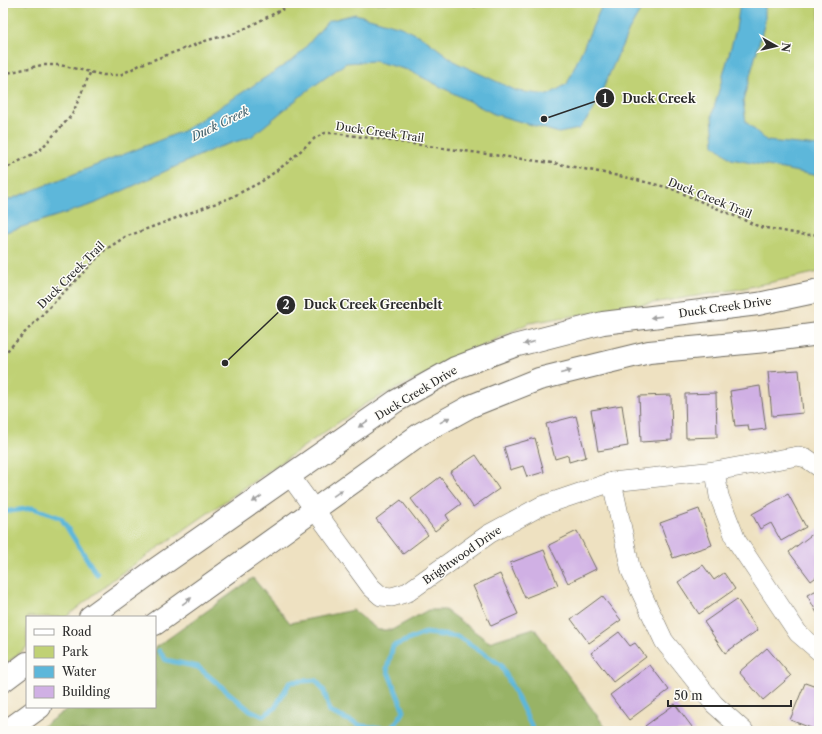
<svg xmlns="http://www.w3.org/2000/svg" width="822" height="734" viewBox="0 0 822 734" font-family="'Libre Caslon Text',serif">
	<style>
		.green { fill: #c0d174; stroke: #767e50 }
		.forest { fill: #98b366; stroke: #626f48 }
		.water { fill: #5db7da; stroke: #447182 }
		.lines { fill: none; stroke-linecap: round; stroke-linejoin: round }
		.stream { stroke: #5db7da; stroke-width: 5 }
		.building { fill: #d0b0e4 }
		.minor-casing { stroke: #6f6b60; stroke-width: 20 }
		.major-casing { stroke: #6f6b60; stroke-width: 24 }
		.path { stroke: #6f6b60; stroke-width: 2.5; stroke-dasharray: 3 3; stroke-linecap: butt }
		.minor { stroke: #fff; stroke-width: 19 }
		.major { stroke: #fff; stroke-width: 22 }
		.oneway { fill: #a0a0a0 }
		.labels { text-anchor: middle; stroke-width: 3; stroke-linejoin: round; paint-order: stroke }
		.street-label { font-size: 11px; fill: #2b2b2b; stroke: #fdfcf7 }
		.water-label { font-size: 12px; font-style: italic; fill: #3c5c68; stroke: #fdfcf7 }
		.leader { fill: none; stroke: #2b2b2b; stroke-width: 1.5 }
		.callout-dot { fill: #2b2b2b; stroke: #fdfcf7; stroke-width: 1.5 }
		.mark-label { font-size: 12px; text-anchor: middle; font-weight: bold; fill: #fff }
		.callout-label { font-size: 12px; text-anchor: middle; font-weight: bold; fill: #2b2b2b; stroke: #fdfcf7; stroke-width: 3; stroke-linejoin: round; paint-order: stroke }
	</style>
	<rect width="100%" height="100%" fill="#fdfcf7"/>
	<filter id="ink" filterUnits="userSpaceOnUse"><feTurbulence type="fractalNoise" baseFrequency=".025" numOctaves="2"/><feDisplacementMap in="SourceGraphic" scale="8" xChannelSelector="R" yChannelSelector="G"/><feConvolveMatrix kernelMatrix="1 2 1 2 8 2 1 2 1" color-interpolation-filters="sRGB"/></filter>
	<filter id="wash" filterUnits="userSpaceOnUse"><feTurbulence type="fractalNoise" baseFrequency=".012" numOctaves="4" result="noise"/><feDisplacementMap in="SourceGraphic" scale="16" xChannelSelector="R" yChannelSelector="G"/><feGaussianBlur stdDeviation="0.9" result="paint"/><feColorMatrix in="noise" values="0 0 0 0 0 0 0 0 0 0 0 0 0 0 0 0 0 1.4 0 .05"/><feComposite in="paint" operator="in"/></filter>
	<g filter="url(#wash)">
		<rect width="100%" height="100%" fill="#eee1c1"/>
		<path class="green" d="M3,3H819V272L740,289L529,323L365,404L116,577L66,617H27V647L3,666Z"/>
		<path class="forest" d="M253,578L290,623L353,610L378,630H392L428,610H445L489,642L534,628L608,731H36L70,707H155V648Z"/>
		<g class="water">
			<path d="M603,3H645L629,30L593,111L579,129L559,133L494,114L408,70L374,61L346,63L307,91L251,137L216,148L94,204L3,233V202L183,131L297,57L328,21L355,14L401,27L422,37L457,63L517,91L548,95L567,84Z"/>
			<path d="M740,3H765V22L743,101L746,122L767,141L819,146V176L731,159L714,145L712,115L736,29Z"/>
		</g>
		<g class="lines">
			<g class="stream">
				<path d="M3,512L33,508L61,518L92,567L97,574"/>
				<path d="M159,651L166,660L198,667L248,709L263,716L275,708L290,682L316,680L324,691L330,712L362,726L392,729L404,711L387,669L393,646L425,633L459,637L501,665L534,731"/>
			</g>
		</g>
		<g id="blocks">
			<g class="building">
				<path d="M799,370L803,413L772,416L768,372Z"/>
				<path d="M760,386L766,429L749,431L748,425L735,426L730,391Z"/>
				<path d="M716,393L717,437L686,438L685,394Z"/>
				<path d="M671,395L672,440L641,442L639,396Z"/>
				<path d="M622,405L628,446L598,451L591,410Z"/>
				<path d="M576,416L586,457L569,462L568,455L555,459L546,424Z"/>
				<path d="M535,438L544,472L527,477L523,466L510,470L504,447Z"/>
				<path d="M476,455L499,489L473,507L450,472Z"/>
				<path d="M440,477L461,504L446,515L449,520L435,531L411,499Z"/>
				<path d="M788,494L806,527L781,541L771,523L760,529L752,514Z"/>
				<path d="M401,500L428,535L403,554L376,519Z"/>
				<path d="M699,509L712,545L673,558L660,523Z"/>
				<path d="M819,529V575L811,581L789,552Z"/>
				<path d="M577,531L596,569L568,583L549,545Z"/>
				<path d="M544,550L558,585L525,598L510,563Z"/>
				<path d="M703,565L714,580L724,573L735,589L699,614L678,582Z"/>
				<path d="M500,574L518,614L491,626L473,586Z"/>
				<path d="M819,589V612L817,613L807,595Z"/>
				<path d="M602,596L621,620L589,643L571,619Z"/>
				<path d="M737,599L758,630L725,653L704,622Z"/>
				<path d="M619,632L630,646L635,643L646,657L613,682L591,653Z"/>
				<path d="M767,648L791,676L763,700L739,672Z"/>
				<path d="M650,665L669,690L629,720L610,695Z"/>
				<path d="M805,683L819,688V731L790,720Z"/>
				<path d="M675,704L695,731H648L645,726Z"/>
			</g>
		</g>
	</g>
	<g filter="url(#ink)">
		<use href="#blocks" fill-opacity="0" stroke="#6f6b60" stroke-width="1"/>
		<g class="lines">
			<defs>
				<g id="minor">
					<path d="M715,471L719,496L736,540L798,633L819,651"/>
					<path d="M290,476L371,587L381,596L392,597L408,592L489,534L541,506L612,482L715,471L798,456L806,458L819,467"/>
					<path d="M612,482L631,571L664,641L714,704L744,731"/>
				</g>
				<g id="major">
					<path d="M90,617L156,569L396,401L455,368L514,346L603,323L758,304L819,291"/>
					<path d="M155,624L420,434L471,406L539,379L649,352L766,341L819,334"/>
					<path d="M3,681L27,663"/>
					<path d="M7,731L40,707"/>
				</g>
			</defs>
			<use href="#minor" class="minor-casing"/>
			<use href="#major" class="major-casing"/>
			<g class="path">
				<path d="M438,3C460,8 472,8 494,3"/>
				<path d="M3,74L42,65H60L103,75H120L142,64L208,40L236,33L295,3"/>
				<path d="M3,170L40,150L72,115L90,73"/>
				<path d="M3,355L105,250L125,237L230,198L261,182L287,163L315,138L325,133H334L559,164L629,178L670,188L760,227L806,235L819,234"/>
			</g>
			<use href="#minor" class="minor"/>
			<use href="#major" class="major"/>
		</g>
		<defs><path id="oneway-solid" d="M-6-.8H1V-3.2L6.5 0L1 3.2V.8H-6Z"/></defs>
		<g class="oneway">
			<use href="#oneway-solid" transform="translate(656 317) rotate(173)"/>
			<use href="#oneway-solid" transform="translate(529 343) rotate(165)"/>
			<use href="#oneway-solid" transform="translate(566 372) rotate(-14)"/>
			<use href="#oneway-solid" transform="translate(445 420) rotate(-29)"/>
			<use href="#oneway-solid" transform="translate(363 424) rotate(145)"/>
			<use href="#oneway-solid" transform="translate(338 493) rotate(-35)"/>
			<use href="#oneway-solid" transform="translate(257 499) rotate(145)"/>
			<use href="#oneway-solid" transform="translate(187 601) rotate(-36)"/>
		</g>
	</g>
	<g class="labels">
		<g class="street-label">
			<text transform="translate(380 132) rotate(8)" y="4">Duck Creek Trail</text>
			<text transform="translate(710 198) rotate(22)" y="4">Duck Creek Trail</text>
			<text transform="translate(71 275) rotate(-45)" y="4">Duck Creek Trail</text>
			<text transform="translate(725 307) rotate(-8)" y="4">Duck Creek Drive</text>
			<text transform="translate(416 393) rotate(-31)" y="4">Duck Creek Drive</text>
			<text transform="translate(462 555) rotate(-35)" y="4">Brightwood Drive</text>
		</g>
		<g class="water-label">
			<text transform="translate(220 124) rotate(-26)" y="4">Duck Creek</text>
		</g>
	</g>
	<path class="leader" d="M544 119L605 98M225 363L286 305"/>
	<g class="callout-dot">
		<circle cx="544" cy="119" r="4"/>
		<circle cx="225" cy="363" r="4"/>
		<circle cx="605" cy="98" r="10"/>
		<circle cx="286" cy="305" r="10"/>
	</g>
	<g class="mark-label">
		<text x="605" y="103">1</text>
		<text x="286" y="309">2</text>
	</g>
	<g class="callout-label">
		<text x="659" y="103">Duck Creek</text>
		<text x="373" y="309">Duck Creek Greenbelt</text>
	</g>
	<rect width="822" height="734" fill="none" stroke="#fdfcf7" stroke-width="16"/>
	<rect x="26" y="616" width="130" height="92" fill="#fdfcf7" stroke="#a9a8a5"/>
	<rect x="34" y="629" width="20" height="6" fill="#ffffff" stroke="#a9a8a5"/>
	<text x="62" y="636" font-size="12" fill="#2b2b2b">Road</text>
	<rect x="34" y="646" width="20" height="12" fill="#c0d174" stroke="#a9a8a5"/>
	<text x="62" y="656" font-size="12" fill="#2b2b2b">Park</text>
	<rect x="34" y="666" width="20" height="12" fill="#5db7da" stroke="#a9a8a5"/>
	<text x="62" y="676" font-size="12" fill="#2b2b2b">Water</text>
	<rect x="34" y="686" width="20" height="12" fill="#d0b0e4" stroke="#a9a8a5"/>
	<text x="62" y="696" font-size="12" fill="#2b2b2b">Building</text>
	<g transform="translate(776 46) rotate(98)" stroke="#fdfcf7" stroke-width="3" paint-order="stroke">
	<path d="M0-3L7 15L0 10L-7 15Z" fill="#2b2b2b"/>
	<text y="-6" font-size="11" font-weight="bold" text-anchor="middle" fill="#2b2b2b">N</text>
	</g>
	<path d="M668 700v6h123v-6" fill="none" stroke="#2b2b2b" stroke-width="2"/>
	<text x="674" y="700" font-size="12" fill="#2b2b2b" stroke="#fdfcf7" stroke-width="3" paint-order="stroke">50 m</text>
</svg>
